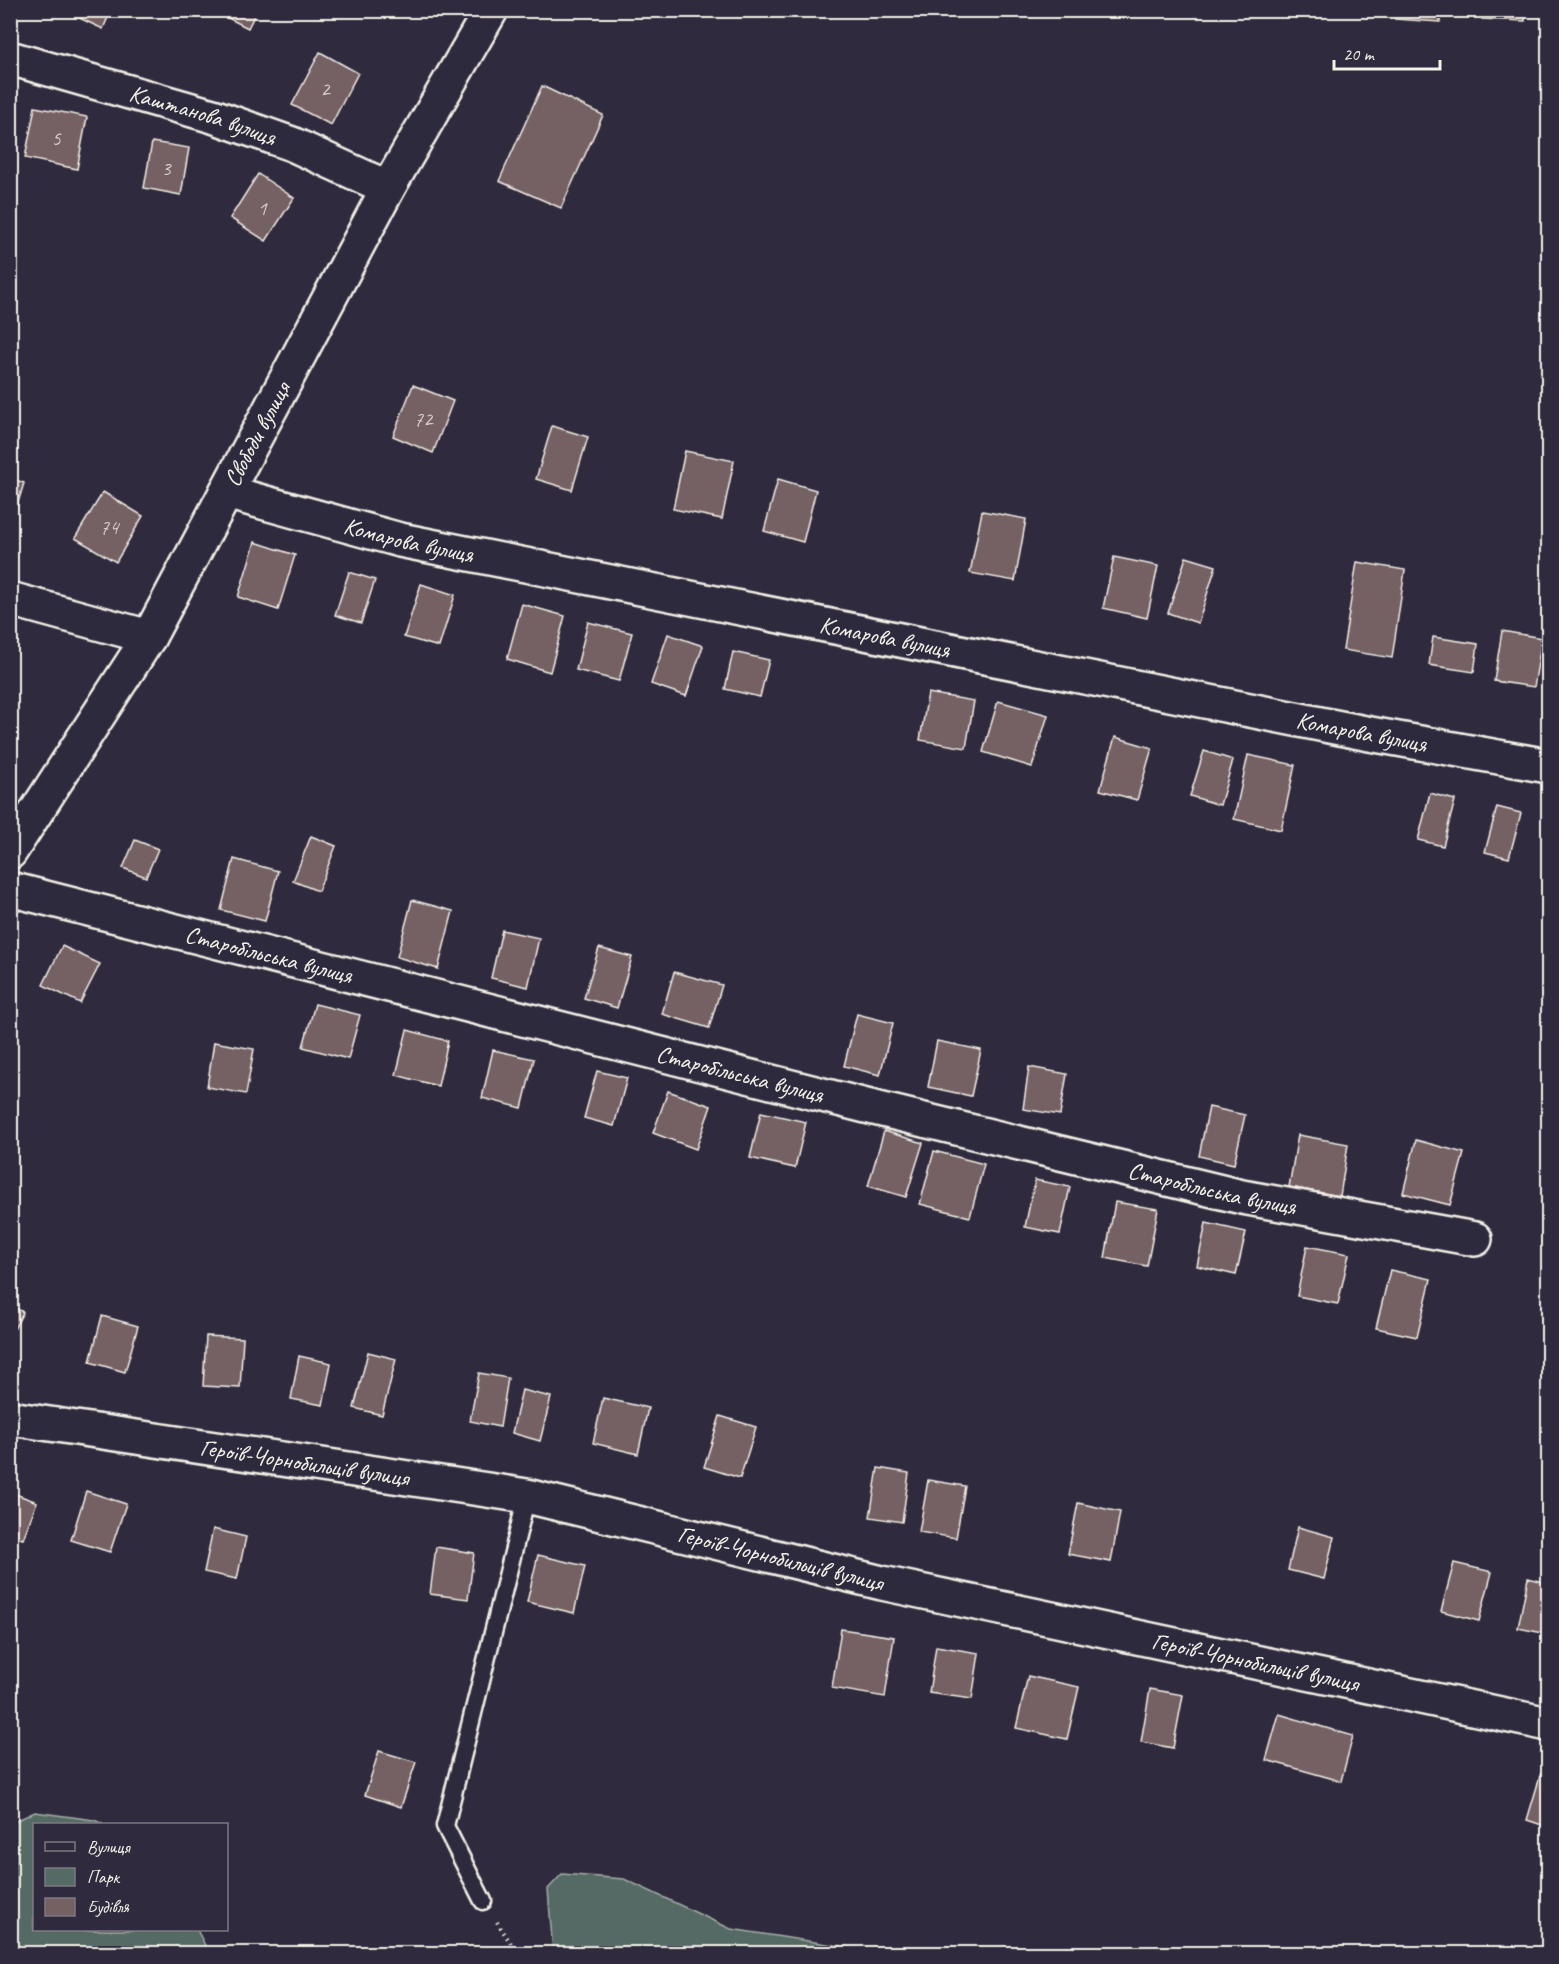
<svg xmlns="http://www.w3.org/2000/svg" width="1559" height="1964" viewBox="0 0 1559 1964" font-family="Caveat,sans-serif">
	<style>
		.green { fill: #546a65; stroke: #a4aea6; stroke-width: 1.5 }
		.building { fill: #756063; stroke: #f4f1e8; stroke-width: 1.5 }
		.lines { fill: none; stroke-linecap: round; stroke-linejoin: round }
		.service-casing { stroke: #f4f1e8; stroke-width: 21 }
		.minor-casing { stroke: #f4f1e8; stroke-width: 38 }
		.tertiary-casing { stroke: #f4f1e8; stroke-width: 38 }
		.path { stroke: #f4f1e8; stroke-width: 4; stroke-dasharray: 1.5 4.5; stroke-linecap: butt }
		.service { stroke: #2f2a3d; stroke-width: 16 }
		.minor { stroke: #2f2a3d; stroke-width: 33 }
		.tertiary { stroke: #2f2a3d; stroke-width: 33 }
		.labels { text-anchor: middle; stroke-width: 5; stroke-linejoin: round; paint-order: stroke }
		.number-label { font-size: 21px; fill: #d4cdc7 }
		.street-label { font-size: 24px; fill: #f4f1e8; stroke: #2f2a3d }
	</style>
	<rect width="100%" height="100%" fill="#2f2a3d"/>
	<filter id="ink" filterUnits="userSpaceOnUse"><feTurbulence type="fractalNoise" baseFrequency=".0167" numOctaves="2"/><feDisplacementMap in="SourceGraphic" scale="12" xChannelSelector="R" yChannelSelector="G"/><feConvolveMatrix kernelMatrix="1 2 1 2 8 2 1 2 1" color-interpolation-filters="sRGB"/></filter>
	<g filter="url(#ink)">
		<g class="green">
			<path d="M35,1812L94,1820L103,1824H34V1930H197L209,1953H11V1823Z"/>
			<path d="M562,1874L624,1879L731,1929L885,1953H553L548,1889Z"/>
		</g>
		<g class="building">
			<path d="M62,10H111L103,29Z"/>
			<path d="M212,10H257L248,28Z"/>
			<path d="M1396,10H1441L1440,22L1395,19Z"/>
			<path d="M1483,10H1525V21L1482,19Z"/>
			<path d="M320,52L358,73L331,125L292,105Z"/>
			<path d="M542,86L603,115L561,208L499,181Z"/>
			<path d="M35,107L87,117L77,169L25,158Z"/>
			<path d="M152,142L189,148L181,195L144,188Z"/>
			<path d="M258,174L294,198L266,241L230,218Z"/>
			<path d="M413,385L453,401L433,453L393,436Z"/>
			<path d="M552,426L588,437L572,490L536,479Z"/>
			<path d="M685,451L734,461L722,519L673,509Z"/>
			<path d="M10,478L24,483L10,529Z"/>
			<path d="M778,479L816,490L803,542L764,531Z"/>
			<path d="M103,492L143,516L116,562L75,538Z"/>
			<path d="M982,511L1026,519L1015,581L970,573Z"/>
			<path d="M255,542L295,555L278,610L238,597Z"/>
			<path d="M1114,557L1158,566L1147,618L1103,608Z"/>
			<path d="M1186,557L1216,566L1198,623L1168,613Z"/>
			<path d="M1357,562L1405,570L1392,658L1343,650Z"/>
			<path d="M349,572L375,580L361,623L335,615Z"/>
			<path d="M421,584L455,595L439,647L404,637Z"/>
			<path d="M522,604L565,616L550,672L507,659Z"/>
			<path d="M588,622L632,633L619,681L576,670Z"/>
			<path d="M1502,631L1542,638L1534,687L1494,681Z"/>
			<path d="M668,634L703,646L686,696L651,684Z"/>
			<path d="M1433,637L1478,644L1474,672L1429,665Z"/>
			<path d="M733,652L769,660L760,697L725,689Z"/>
			<path d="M928,693L974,701L966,748L920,740Z"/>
			<path d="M998,701L1048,715L1032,767L983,752Z"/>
			<path d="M1115,737L1152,748L1137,800L1100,790Z"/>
			<path d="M1204,751L1233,760L1220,805L1190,796Z"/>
			<path d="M1248,755L1295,765L1281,830L1234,819Z"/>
			<path d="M1430,793L1455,800L1443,846L1418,840Z"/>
			<path d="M1497,807L1521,813L1509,858L1485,852Z"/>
			<path d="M311,836L336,846L318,891L293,881Z"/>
			<path d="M135,840L158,849L146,877L123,868Z"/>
			<path d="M234,859L278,871L265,921L221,910Z"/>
			<path d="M412,900L453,911L438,969L397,957Z"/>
			<path d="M502,930L539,938L528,987L491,978Z"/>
			<path d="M62,946L100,964L80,1003L43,985Z"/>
			<path d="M599,948L632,957L617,1008L584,998Z"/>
			<path d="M674,972L722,985L709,1028L662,1014Z"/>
			<path d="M315,1004L360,1015L348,1059L303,1047Z"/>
			<path d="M857,1014L893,1023L880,1075L844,1066Z"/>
			<path d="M407,1030L448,1041L438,1086L396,1075Z"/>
			<path d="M937,1041L981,1050L971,1096L928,1087Z"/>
			<path d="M214,1042L254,1049L246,1094L207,1087Z"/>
			<path d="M493,1050L534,1059L522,1108L482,1098Z"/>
			<path d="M1029,1067L1067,1074L1060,1115L1023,1109Z"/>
			<path d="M597,1071L627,1078L614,1126L584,1118Z"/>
			<path d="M668,1091L711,1106L696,1149L653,1133Z"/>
			<path d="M1209,1107L1245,1115L1234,1164L1199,1156Z"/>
			<path d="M761,1112L806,1122L795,1168L750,1158Z"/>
			<path d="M884,1131L923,1143L906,1197L868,1186Z"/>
			<path d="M1298,1135L1348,1144L1340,1196L1289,1187Z"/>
			<path d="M1416,1140L1464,1153L1450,1205L1403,1193Z"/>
			<path d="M934,1151L984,1164L970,1217L920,1204Z"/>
			<path d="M1035,1180L1070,1187L1060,1234L1025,1227Z"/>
			<path d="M1115,1202L1158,1209L1147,1266L1105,1258Z"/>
			<path d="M1206,1223L1246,1232L1236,1275L1197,1266Z"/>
			<path d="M1307,1246L1349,1254L1338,1304L1297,1296Z"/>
			<path d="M1390,1270L1431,1279L1417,1337L1376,1328Z"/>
			<path d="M10,1305L23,1312L10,1337Z"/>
			<path d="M102,1316L138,1326L125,1372L90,1362Z"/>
			<path d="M206,1336L243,1338L240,1388L203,1386Z"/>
			<path d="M368,1352L396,1359L382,1415L354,1408Z"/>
			<path d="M299,1356L331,1363L323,1405L291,1399Z"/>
			<path d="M479,1373L508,1378L500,1427L470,1421Z"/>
			<path d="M522,1390L551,1397L540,1441L512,1433Z"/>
			<path d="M603,1398L648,1408L638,1454L593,1443Z"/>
			<path d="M720,1416L756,1427L740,1478L704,1467Z"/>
			<path d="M878,1468L909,1473L902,1522L870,1517Z"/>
			<path d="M928,1480L965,1486L956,1538L919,1532Z"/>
			<path d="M86,1491L126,1504L110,1552L71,1540Z"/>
			<path d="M10,1492L37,1502L23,1539L10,1535Z"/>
			<path d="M1078,1503L1120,1512L1111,1562L1068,1554Z"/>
			<path d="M1298,1527L1334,1537L1324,1579L1288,1570Z"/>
			<path d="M213,1529L246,1537L237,1579L204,1572Z"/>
			<path d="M436,1547L474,1553L468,1599L430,1594Z"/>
			<path d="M538,1555L585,1566L574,1613L527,1602Z"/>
			<path d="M1454,1563L1492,1572L1479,1621L1441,1611Z"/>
			<path d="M1528,1578L1548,1583V1634L1518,1628Z"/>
			<path d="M841,1629L894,1637L885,1697L832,1688Z"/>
			<path d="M936,1646L979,1653L972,1699L929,1693Z"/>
			<path d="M1028,1676L1079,1687L1067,1739L1016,1728Z"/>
			<path d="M1150,1689L1183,1695L1173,1748L1141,1742Z"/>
			<path d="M1279,1714L1353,1736L1341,1781L1266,1760Z"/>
			<path d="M379,1751L416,1762L401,1807L365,1795Z"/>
			<path d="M1541,1773L1548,1775V1827L1527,1820Z"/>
		</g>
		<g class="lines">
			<defs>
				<path id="service" d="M483,1901L445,1826L527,1496"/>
				<g id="minor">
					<path id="s1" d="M10,58L213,116L292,144L388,188"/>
					<path id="s2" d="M226,492L400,540L1370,734L1548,766"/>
					<path d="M10,599L149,637"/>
					<path id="s3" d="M10,889L866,1106L1242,1197L1475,1239"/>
					<path id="s4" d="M10,1418L527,1496L882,1583L1548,1724"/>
				</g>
				<g id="tertiary">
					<path id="s5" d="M10,852L149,637L388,188L491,10"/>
				</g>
			</defs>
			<use href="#service" class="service-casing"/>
			<use href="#minor" class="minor-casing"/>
			<use href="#tertiary" class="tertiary-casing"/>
			<path class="path" d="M497,1922L518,1954"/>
			<use href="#service" class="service"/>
			<use href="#minor" class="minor"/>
			<use href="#tertiary" class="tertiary"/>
		</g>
	</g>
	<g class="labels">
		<g class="number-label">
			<text x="325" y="96">2</text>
			<text x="56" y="145">5</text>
			<text x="166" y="175">3</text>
			<text x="262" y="215">1</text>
			<text x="423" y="426">72</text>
			<text x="109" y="534">74</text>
		</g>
		<g class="street-label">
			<text dy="8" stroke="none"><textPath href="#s1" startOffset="201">Каштанова вулиця</textPath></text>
			<text dy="8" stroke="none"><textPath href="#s5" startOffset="486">Свободи вулиця</textPath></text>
			<text dy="8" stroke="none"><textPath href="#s2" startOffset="189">Комарова вулиця</textPath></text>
			<text dy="8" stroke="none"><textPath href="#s2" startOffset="675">Комарова вулиця</textPath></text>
			<text dy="8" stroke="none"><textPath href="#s2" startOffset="1161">Комарова вулиця</textPath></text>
			<text dy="8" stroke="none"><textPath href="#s3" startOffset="267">Старобільська вулиця</textPath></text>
			<text dy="8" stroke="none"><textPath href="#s3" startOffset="753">Старобільська вулиця</textPath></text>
			<text dy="8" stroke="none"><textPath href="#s3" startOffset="1239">Старобільська вулиця</textPath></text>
			<text dy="8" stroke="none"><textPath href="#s4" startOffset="298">Героїв-Чорнобильців вулиця</textPath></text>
			<text dy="8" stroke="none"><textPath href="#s4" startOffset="784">Героїв-Чорнобильців вулиця</textPath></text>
			<text dy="8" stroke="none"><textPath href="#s4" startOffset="1270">Героїв-Чорнобильців вулиця</textPath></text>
		</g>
	</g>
	<rect width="1559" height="1964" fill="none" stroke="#2f2a3d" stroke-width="36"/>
	<rect x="18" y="18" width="1523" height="1928" fill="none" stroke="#f4f1e8" stroke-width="2" filter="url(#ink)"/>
	<rect x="33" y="1823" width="195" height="108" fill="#2f2a3d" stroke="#7e7a81" stroke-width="1.5"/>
	<rect x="45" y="1842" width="30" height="9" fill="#2f2a3d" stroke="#7e7a81" stroke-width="1.5"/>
	<text x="87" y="1853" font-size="18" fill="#f4f1e8">Вулиця</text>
	<rect x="45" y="1868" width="30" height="18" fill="#546a65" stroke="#7e7a81" stroke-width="1.5"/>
	<text x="87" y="1883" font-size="18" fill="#f4f1e8">Парк</text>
	<rect x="45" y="1898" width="30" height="18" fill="#756063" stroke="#7e7a81" stroke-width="1.5"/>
	<text x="87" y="1913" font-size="18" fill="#f4f1e8">Будівля</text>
	<path d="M1334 60v9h106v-9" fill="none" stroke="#f4f1e8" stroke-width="3"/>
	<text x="1343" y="60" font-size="18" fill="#f4f1e8" stroke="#2f2a3d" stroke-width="4.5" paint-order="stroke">20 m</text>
</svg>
